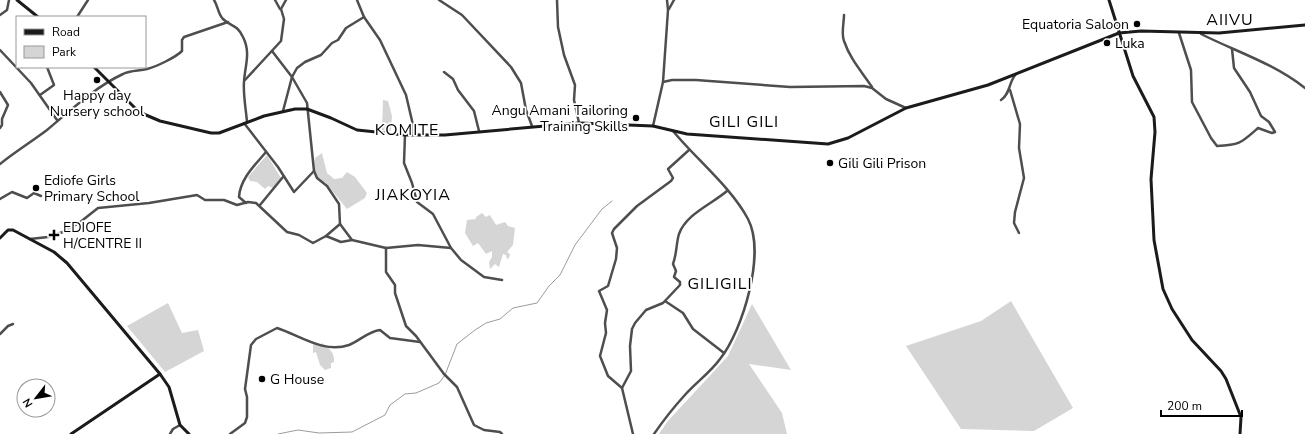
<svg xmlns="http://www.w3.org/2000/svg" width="1305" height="434" viewBox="0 0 1305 434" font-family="'Nunito Sans',sans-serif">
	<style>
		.green { fill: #d5d5d5 }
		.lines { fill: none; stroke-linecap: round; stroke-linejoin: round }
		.stream { stroke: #9c9c9c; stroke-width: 1 }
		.street { stroke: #4e4e4e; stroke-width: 2.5 }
		.secondary { stroke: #1b1b1b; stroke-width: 3 }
		.poi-dot { fill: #000; stroke: #fff; stroke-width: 1.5 }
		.labels { text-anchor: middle; stroke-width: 3.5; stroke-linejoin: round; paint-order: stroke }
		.poi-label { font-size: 14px; fill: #000; stroke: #fff; text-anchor: start }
		.quarter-label { font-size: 16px; letter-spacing: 1px; fill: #000; stroke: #fff }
	</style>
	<rect width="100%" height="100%" fill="#fff"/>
	<g class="green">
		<path d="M383,100L388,101L392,116L391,131L382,130Z"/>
		<path d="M322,153L327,173L334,179L342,178L347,172L355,177L367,193L365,198L347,209L325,182H321C315,176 313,167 315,158Z"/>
		<path d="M267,155L281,178L273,188L268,186L265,189L257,182L250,181L248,177Z"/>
		<path d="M482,213L486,217L490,215L496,225L505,222L508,226L515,228L513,245L507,252L510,254L509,258L507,259L506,255L503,254L499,267L495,264L490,269L489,262L492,257V251L486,254L478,243L473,246L465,233L467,220L476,219V217Z"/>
		<path d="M1011,301L1073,408L1034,431L961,429L906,346L981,321Z"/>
		<path d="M168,303L182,333L198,330L204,351L165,372L127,326Z"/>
		<path d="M752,304L791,370L749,364L782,413L787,434H659L667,422L728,356Z"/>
		<path d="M322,343C329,348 335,353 334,362L331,363V368L325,370L320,365L316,352L313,353V344L319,346Z"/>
	</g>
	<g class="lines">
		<path class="stream" d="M278,434L298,430L319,433L352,432L385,415L390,405L405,394L416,393L439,383L445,375L457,344L475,330L486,323L500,319L513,308L537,303L549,286L560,275L575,245L602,209L612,201"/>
		<g class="street">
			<path d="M214,0C218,6 218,14 223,19C231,27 237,24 243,37C251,53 245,65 244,82C243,95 246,109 247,122"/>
			<path d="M275,0L280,9"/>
			<path d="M357,0L364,17L380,40L406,95L413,125L412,135"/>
			<path d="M439,0L462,15L511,67L521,83L526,110L532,126"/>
			<path d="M557,0L558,27L564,55L575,85L574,100L579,123"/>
			<path d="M669,9L674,0"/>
			<path d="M0,15L7,10L9,0"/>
			<path d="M844,15C844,23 841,33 844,41C850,59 862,72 872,87"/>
			<path d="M77,17L88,0"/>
			<path d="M1179,33L1191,70L1192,102L1211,138L1217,146C1240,145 1241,143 1258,128L1272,133L1275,132L1269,122L1261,116L1250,92L1234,68L1232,49"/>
			<path d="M1201,34C1237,52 1273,63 1305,88"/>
			<path d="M0,50L31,83L57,120"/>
			<path d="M272,51L292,77L307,103L314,171L317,178L327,186L339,204L340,224L352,240L386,248L418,245L451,248"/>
			<path d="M444,72L453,79L458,90L474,111L479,131"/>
			<path d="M245,80L281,41L284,19L281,9L286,0"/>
			<path d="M663,82L668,10L667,0"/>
			<path d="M1010,90L1020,124L1019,148L1024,178L1015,212L1014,223L1019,233"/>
			<path d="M0,92L8,105L2,119V125L0,128"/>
			<path d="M40,95L54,85L47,67"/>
			<path d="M1001,100C1011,93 1008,83 1016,74"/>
			<path d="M283,111L292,77L297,68L305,62L321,55L332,43L338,40L346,28L364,17"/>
			<path d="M244,123L278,167L294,192L314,171"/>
			<path d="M653,126L663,82L672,80H696L790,87L864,86L872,88L886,99L906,108"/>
			<path d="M405,135L404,163L412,183L417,202L433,214L451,248L461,260L484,277L502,280"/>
			<path d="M0,164C15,152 31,142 47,130C70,111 95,87 123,74C130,70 139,71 147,69C156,67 176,57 182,51V40L184,37L228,22"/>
			<path d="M0,199L12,192L27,198L34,193L41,196"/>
			<path d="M246,203L239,197C240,179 255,165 266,152"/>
			<path d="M260,205L283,177"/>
			<path d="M326,236L340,224"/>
			<path d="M30,239L48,237L63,232L79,223L98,208L149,203L197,195L205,200H224L237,205L248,202L256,203L287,232L299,235L313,243L326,236L341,242L352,240"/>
			<path d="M386,248V272L395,285V293L406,326L416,336L444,374L457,387L474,425L484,430L500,432L502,434"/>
			<path d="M665,301L683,313L693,329L724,353"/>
			<path d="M0,334L8,326L13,324"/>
			<path d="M622,388L631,371L630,346L632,329L635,323L646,310L663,303L680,285V282L674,277L676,271L673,264C677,253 676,244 679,234C686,214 712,204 727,191"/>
			<path d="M170,434L173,429L180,425"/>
			<path d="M230,434L245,423L247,417V397L245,389L251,345L256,339L277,328C299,335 324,354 349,345C359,341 369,331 380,330L390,338L420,342"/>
			<path d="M633,434L622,388L608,376L600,356L606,333L605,323L607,310L599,291L608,286L616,259L617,248L612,233L614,229L637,206L671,181L673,178L668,169L689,150"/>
			<path d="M654,434C663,421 673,408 684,396C695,383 710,373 720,359C743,330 766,253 748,219C731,187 696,159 673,131"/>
		</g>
		<g class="secondary">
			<path d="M17,0L38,17"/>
			<path d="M1109,0L1133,76L1154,117L1155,132L1151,179L1154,240L1163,289L1172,309L1192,340L1221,371L1226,379L1241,417L1240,434"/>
			<path d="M94,67L139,112L160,121L211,133H219L264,116L295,109H307L331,118L357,130L405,135H445L579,123L653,126L687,134L828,144L848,138L906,108L988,85L1119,33L1141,31L1219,33L1305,25"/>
			<path d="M0,238L8,230H13L54,252L67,263L160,374L169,387L180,425L189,434"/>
			<path d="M71,434L160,374"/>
		</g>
	</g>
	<g class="poi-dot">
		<circle cx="1137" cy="24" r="4"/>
		<circle cx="1107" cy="43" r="4"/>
		<circle cx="97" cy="80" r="4"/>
		<circle cx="636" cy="118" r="4"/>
		<circle cx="830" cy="163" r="4"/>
		<circle cx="36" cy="188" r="4"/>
		<path d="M52 229h4v4h4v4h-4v4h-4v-4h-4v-4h4z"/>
		<circle cx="262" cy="379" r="4"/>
	</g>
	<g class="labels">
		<g class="poi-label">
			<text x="1129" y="29" text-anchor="end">Equatoria Saloon</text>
			<text x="1115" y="48">Luka</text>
			<text x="97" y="100" text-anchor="middle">Happy day<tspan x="97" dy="16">Nursery school</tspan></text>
			<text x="628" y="115" text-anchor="end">Angu Amani Tailoring<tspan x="628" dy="16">Training Skills</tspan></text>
			<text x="838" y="168">Gili Gili Prison</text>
			<text x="44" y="185">Ediofe Girls<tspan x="44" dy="16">Primary School</tspan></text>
			<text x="63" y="232">EDIOFE<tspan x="63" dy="16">H/CENTRE II</tspan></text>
			<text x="270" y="384">G House</text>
		</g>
		<g class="quarter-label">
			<text x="1230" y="25">AIIVU</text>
			<text x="744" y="127">GILI GILI</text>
			<text x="407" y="135">KOMITE</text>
			<text x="413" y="200">JIAKOYIA</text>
			<text x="720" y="289">GILIGILI</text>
		</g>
	</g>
	<rect x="16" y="16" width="130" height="52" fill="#ffffff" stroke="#999999"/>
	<rect x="24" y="29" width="20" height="6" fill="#1b1b1b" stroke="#999999"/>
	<text x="52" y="36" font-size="12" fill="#000000">Road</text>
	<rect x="24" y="46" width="20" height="12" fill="#d5d5d5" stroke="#999999"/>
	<text x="52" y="56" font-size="12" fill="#000000">Park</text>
	<g transform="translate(36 398) rotate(239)"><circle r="19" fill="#ffffff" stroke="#999999"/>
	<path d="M0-3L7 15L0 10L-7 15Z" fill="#000000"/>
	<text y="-6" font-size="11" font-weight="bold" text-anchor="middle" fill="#000000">N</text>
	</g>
	<path d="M1161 410v6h81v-6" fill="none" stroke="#000000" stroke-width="2"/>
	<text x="1167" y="410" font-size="12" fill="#000000" stroke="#ffffff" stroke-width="3" paint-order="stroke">200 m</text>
</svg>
